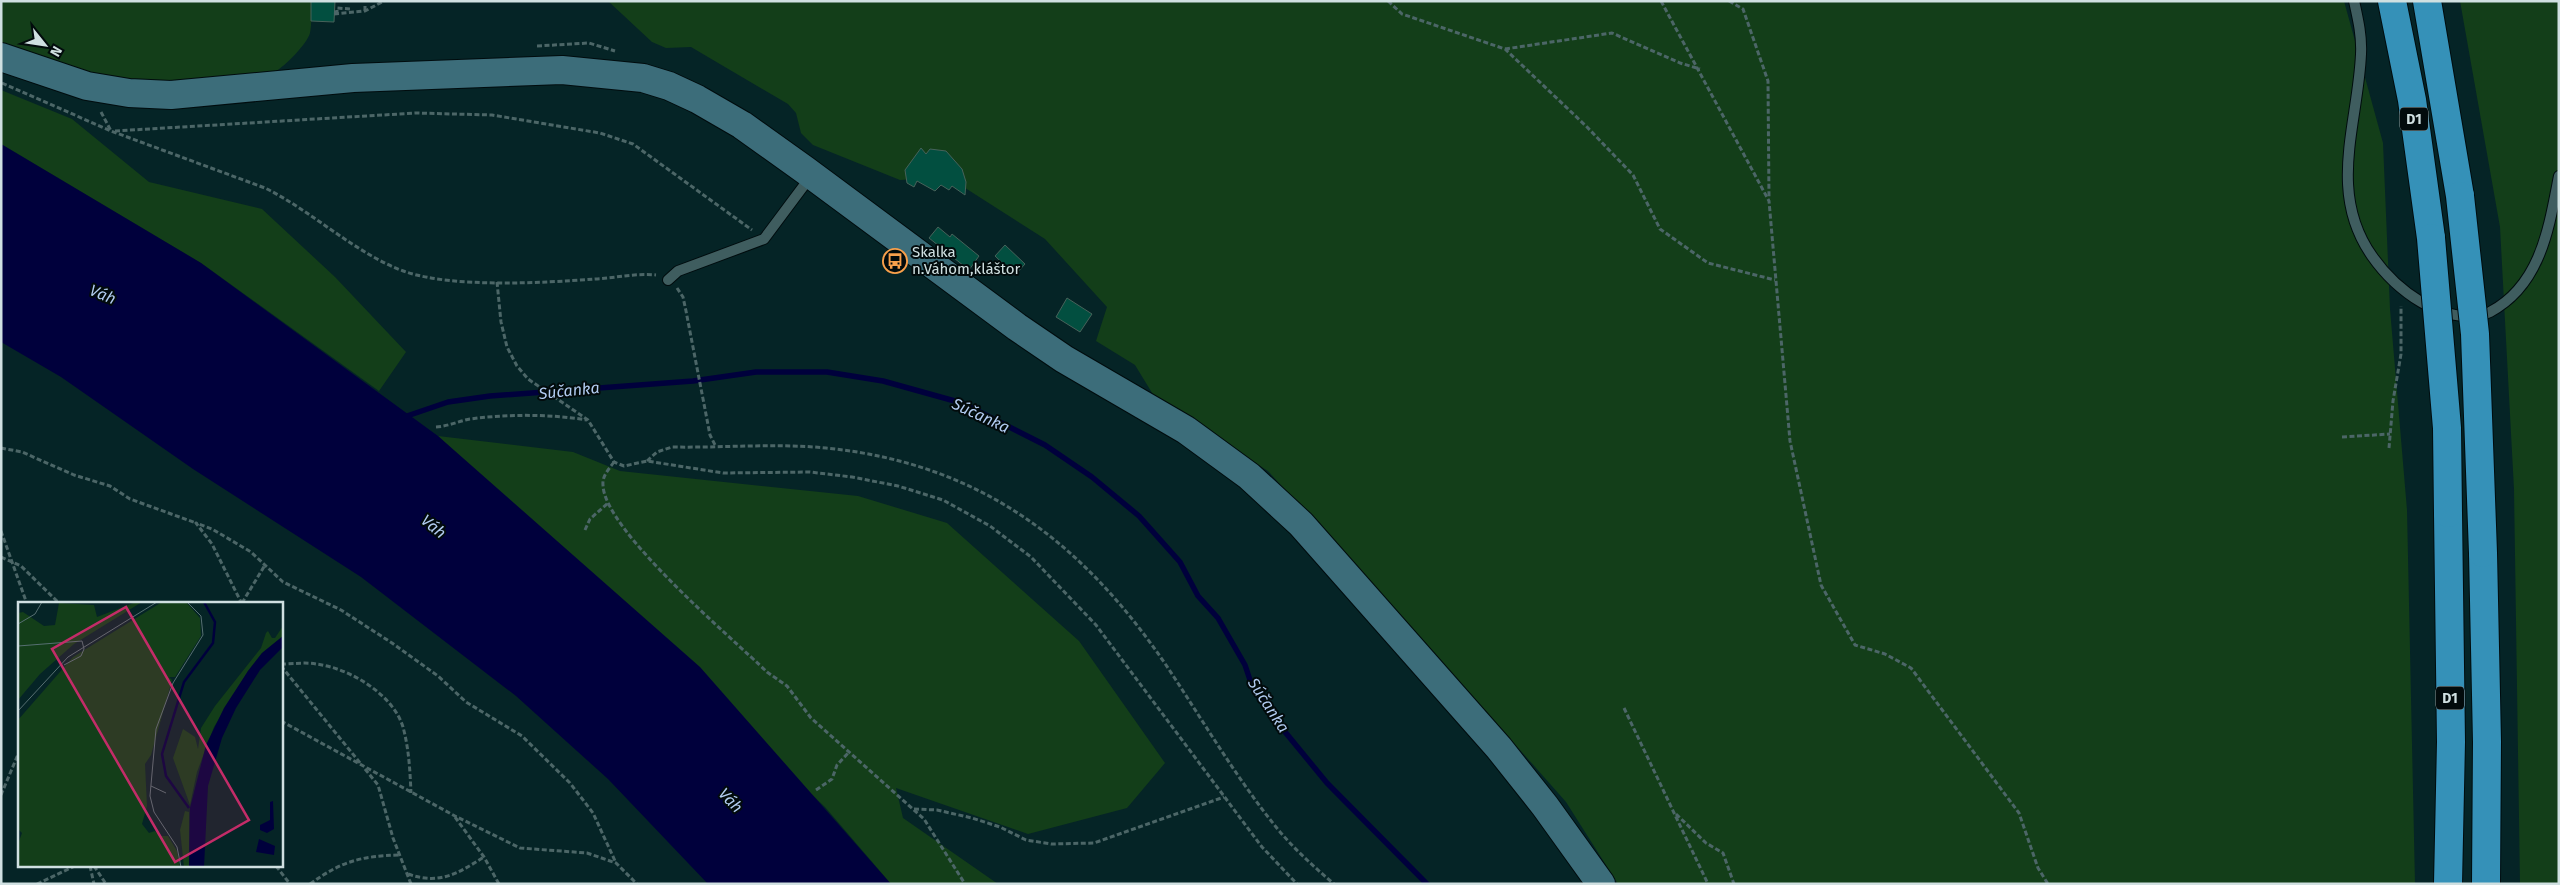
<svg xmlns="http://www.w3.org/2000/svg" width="2560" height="885" viewBox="0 0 2560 885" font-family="'Fira Sans',sans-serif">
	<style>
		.green { fill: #133e19 }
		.water { fill: #00003c }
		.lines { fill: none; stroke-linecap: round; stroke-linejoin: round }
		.stream { stroke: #00003c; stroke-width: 5.5 }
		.building { fill: #024f40; stroke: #47625a }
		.lane-casing { stroke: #000c0e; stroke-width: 12 }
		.secondary-casing { stroke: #000c0e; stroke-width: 30 }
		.highway-casing { stroke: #000c0e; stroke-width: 30 }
		.path { stroke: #4c6667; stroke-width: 3; stroke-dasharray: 5 2.5; stroke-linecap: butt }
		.lane { stroke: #3f5d5f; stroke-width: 10 }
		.secondary { stroke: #3c6d7a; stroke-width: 28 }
		.highway { stroke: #3591b8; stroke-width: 28 }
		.highway-bridge-casing { stroke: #000c0e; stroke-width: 30; stroke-linecap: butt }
		.highway-bridge { stroke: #3591b8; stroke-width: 28 }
		.labels { text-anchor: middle; stroke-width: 4; stroke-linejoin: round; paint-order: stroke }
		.shield { fill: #020b0c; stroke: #92a0a1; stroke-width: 1 }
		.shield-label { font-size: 14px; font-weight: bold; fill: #d0e0e1 }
		.poi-label { font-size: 15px; fill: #d0e0e1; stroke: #020b0c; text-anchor: start }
		.water-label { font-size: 16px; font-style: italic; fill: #b2ccf1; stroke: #020b0c }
		.inset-river { fill: none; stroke: #00003c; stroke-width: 2.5 }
		.inset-road { fill: none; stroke: #566f71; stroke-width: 1 }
		.view { fill: #c32c68; fill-opacity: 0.15; stroke: #c32c68; stroke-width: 2.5 }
		.inset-edge { fill: none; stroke: #d0e0e1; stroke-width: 2.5 }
	</style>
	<rect width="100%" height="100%" fill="#052426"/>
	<g class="green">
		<path d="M1,1H311C311,12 312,23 310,33C307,44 285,66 275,72L191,85L91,81L1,44Z"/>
		<path d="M608,1H2344L2383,143L2390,309L2407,510L2415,884H1618L1566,802L1424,641L1268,471L1157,401L1135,365L1096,341L1107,307L1045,239L948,177L900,180L813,145L801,133L796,113L788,104L691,47L666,48L652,42Z"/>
		<path d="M2460,1H2559V884H2520L2514,489L2500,227Z"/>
		<path d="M1,90L72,119L149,182L262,209L335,277L406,352L379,391L201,263L1,144Z"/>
		<path d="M438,436L573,452L620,471L858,496L947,523L1079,641L1165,763L1127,808L1028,834L896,788L903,818L998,884H891L825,807Z"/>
	</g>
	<path class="water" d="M1,144L201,263L438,436L700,667L891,884H708L608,779L516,696L361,577L193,469L61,377L1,342Z"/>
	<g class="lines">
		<path class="stream" d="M404,417L448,402L490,396L693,381L756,372H827L883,381L962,403L1045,445L1092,477L1139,516L1180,562L1198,596L1218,618L1245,665L1252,686L1272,716L1327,783L1427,884"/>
	</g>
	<g class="building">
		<path d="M311,1H335L334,22L311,21Z"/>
		<path d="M921,148L926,154L930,149L946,151L962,169L966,182L965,195L952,186L949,190L941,185L935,191L917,181L914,187L907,183L905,170Z"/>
		<path d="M938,227L950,237L952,234L979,256L969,270L929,238Z"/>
		<path d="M1005,245L1025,264L1015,275L995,256Z"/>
		<path d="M1067,298L1092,314L1080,332L1056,317Z"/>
	</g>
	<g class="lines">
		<defs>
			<g id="lane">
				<path d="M2354,1C2358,19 2362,36 2361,54C2358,124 2327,192 2372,256C2386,276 2401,290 2421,302C2439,313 2470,322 2490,312C2541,285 2549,227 2559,176"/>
				<path d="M668,280L678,271L764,239L811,176"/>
			</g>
			<path id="secondary" d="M1,57L87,86L129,93L171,95L353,78L562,70L643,78L669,86L697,99L742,125L805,170L1017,327L1064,359L1186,430L1249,476L1301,524L1499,748L1545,806L1601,884"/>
			<g id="highway">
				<path d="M2392,1L2412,100L2431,238"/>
				<path d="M2427,1L2460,196"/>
				<path d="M2448,513L2451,742L2448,884"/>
				<path d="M2483,553L2487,742L2486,884"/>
			</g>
		</defs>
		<use href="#lane" class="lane-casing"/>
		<use href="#secondary" class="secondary-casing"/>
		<use href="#highway" class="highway-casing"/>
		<g class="path">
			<path d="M1388,1L1402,14L1505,49L1587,127L1633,175L1660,229L1708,263L1775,280"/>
			<path d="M1661,1L1769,201L1790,441L1821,585L1855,645L1885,654L1911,668L2019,813L2038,868L2048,884"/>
			<path d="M1729,1L1743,9L1768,81L1769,198"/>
			<path d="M365,6V11"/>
			<path d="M334,12H337V8L351,9"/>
			<path d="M334,14L365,11L384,1"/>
			<path d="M537,46L589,43L615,51"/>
			<path d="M1505,49L1612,33L1680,63L1700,69"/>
			<path d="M2,83L111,131L265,188C312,211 357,255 406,272C455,288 542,283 595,279C615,278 635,273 656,275"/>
			<path d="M101,112L111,131"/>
			<path d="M115,131L416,113L492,115L600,133L633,144L752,230"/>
			<path d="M497,282L501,322L507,347L517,366L528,379L588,420L614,462L624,466L647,461L723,473L810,472L852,477L898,486L943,500L990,526L1031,557L1096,625L1262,847L1297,884"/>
			<path d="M677,288L683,297L686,311L710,435L716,447"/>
			<path d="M436,427C449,426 459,421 470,419C509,414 549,414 587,420"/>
			<path d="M2342,437L2390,434"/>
			<path d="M1,448L22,452L74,475L110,486L130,499L196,523"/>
			<path d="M2389,448L2393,401L2401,354V306"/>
			<path d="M647,461L657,452L672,447C723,448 775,443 826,448C978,463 1081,540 1166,665C1202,719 1235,776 1276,827C1293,848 1313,866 1334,884"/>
			<path d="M614,462C609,469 602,476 603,485C604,530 732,638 767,672L787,686L811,718L924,819L965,884"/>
			<path d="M585,530L590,519L608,503"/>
			<path d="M1,531L27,604"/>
			<path d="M1,557L21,566L60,604"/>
			<path d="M242,603L265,565"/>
			<path d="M242,604L212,544L196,523L212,529L251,552L283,582L341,610L392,643L438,676L466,702L522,736L570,783L593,813L616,863"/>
			<path d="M281,664C293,664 305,662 316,664C349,668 393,694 403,727C409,749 410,771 411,793"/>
			<path d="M281,666L361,764"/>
			<path d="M1624,708L1708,884"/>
			<path d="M281,721L455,816L520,848L587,853L616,863L637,884"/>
			<path d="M365,769L378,785L393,838L411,884"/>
			<path d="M816,790L832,779L837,765L849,752"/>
			<path d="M1,795L19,752"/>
			<path d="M914,809L937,810L972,818L1000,827L1026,840L1051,844L1094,843L1224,797"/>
			<path d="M1676,814L1706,843L1723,853L1734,884"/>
			<path d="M455,817L484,857L499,884"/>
			<path d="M90,866L94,884"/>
			<path d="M94,866L106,884"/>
			<path d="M276,866L290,884"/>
			<path d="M408,874C439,885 457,874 484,857"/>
			<path d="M37,884L75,866"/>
			<path d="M310,884C342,861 361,856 400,855"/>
		</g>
		<use href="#lane" class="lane"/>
		<use href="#secondary" class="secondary"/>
		<use href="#highway" class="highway"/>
		<defs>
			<g id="highway-bridge">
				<path d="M2460,196L2475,334L2483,553"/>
				<path d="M2431,238L2447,428L2448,513"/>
			</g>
		</defs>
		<use href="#highway-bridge" class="highway-bridge-casing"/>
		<use href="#highway-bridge" class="highway-bridge"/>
	</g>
	<defs>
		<symbol id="bus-ring" viewBox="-11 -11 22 22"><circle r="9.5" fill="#020b0c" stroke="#f8a04b" stroke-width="1.5"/><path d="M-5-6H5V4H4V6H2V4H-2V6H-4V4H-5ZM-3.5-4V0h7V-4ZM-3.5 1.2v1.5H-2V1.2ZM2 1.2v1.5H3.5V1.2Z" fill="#f8a04b"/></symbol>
	</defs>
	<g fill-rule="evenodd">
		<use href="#bus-ring" x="881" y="247" width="28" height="28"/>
	</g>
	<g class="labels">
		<g class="shield">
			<rect x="2400" y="107.5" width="28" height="23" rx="4"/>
			<rect x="2436" y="686.5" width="28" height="23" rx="4"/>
		</g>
		<g class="shield-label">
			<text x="2414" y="124">D1</text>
			<text x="2450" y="703">D1</text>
		</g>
		<g class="poi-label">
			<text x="912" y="257">Skalka<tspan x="912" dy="17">n.Váhom,kláštor</tspan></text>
		</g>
		<g class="water-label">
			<text transform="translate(103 294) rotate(23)" y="6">Váh</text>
			<text transform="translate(569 390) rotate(-6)" y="6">Súčanka</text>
			<text transform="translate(981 415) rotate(25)" y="6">Súčanka</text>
			<text transform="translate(434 526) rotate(40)" y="6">Váh</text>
			<text transform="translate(1269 705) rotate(57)" y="6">Súčanka</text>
			<text transform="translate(731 800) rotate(47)" y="6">Váh</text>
		</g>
	</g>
	<g transform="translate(18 602)">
		<rect width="265" height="265" fill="#052426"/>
		<path d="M118,0H124L56,42L22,72L0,98V11L5,10L26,24L37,23L41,1L76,3L79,15ZM144,0H168L182,16L183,34L157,75H151L154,78L133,153L127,162L129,204L124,222L131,231L137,229L142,234H150L159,249L162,265H0V242L4,231L0,227V118L55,55ZM265,24V34L244,51L230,69L196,125L179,170L172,203L155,156L165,127L177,135L180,147L183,126L197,104L243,46L248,31L250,29L254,36H257ZM167,209L171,210V265H166L162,228Z" fill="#133e19"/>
		<path d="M265,34V45L242,68L218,106L204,136L190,184L186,265H171L172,206L188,143L206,106L230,69L244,51ZM255,199L256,227L249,231L242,228V223L252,218V200ZM241,237L257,244L256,253L238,250Z" fill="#00003c"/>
		<path class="inset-river" d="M171,206L148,174L144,152L166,80L195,41L197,20L186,0"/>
		<path class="inset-road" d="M0,22L17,12L24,0M0,44L64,39L66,47L63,54L46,63M0,109L50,55L139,0M133,184L148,191M163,265L159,245L136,210L132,194L138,127L155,81L185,33L183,14L169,0"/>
		<path class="view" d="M108,5L231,218L157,260L34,47Z"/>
		<rect width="265" height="265" class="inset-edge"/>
	</g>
	<rect width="2560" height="885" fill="none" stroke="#d0e0e1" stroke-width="5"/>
	<g transform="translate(45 45) rotate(120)" stroke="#020b0c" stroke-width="4" paint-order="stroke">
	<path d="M0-4L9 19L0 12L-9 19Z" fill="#d0e0e1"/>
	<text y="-8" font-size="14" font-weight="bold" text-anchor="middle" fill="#d0e0e1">N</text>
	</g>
</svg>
